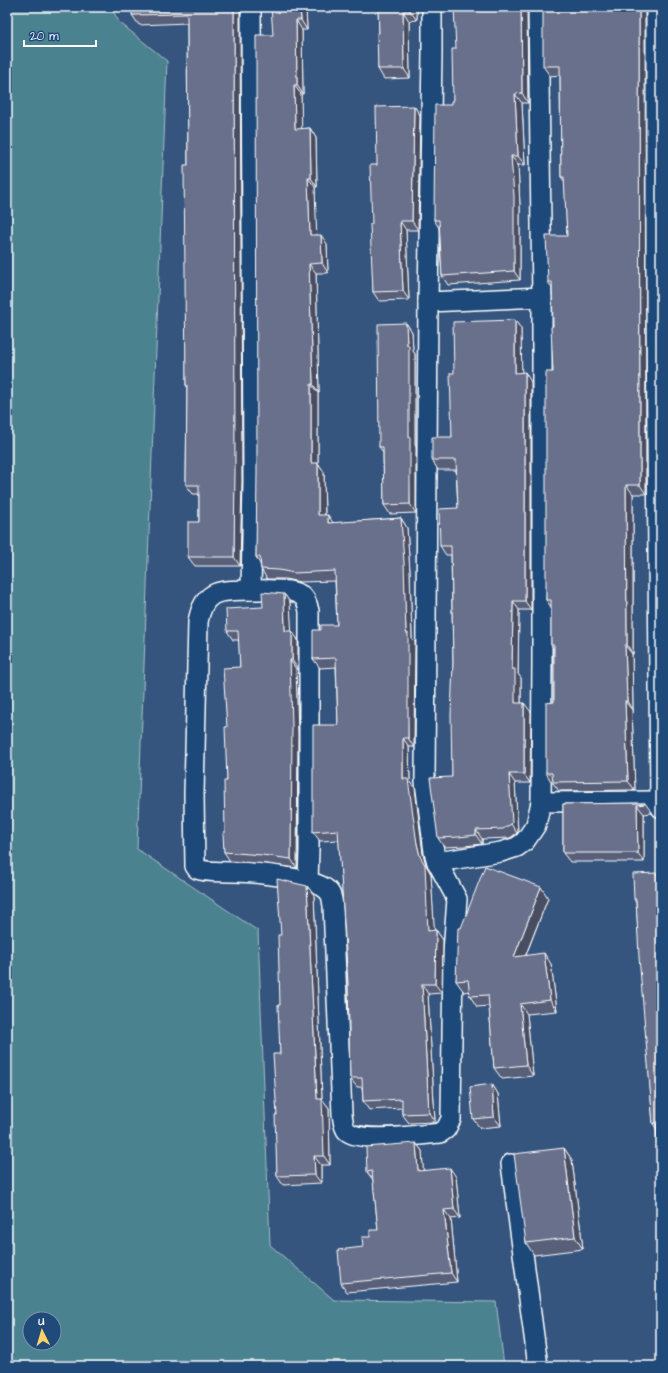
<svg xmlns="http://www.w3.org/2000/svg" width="668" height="1373" viewBox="0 0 668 1373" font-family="'Architects Daughter',sans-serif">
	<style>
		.green { fill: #4c8290; stroke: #a6c0c8; fill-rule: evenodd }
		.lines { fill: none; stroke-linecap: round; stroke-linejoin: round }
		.minor-casing { stroke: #fff; stroke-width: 22 }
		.minor { stroke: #1f4a7a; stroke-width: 19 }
		.wall { fill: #595f78; stroke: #fff }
		.shaded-wall { fill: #484e62; stroke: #fff }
		.building { fill: #676f8c; stroke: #fff }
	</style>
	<rect width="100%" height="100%" fill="#35557f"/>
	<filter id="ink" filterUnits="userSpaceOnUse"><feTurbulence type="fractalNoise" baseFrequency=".025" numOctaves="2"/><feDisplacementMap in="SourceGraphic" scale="8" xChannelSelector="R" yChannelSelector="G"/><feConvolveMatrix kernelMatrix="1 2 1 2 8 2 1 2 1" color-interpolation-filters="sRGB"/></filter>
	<g filter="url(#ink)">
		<path class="green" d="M7,7H111L119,22L167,61L137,849L258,931L270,1245L334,1300L496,1302L504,1366H7ZM30,1319H54V1343H30Z"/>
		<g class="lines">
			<defs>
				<g id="minor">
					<path d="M251,7L253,481L251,590C263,590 291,588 301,595C306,598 308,606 309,611V850L308,881"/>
					<path d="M538,7L542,297V662L541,802L660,801"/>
					<path d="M656,7V312L660,801L661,808"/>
					<path d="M428,302L542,297"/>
					<path d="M251,590C222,591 204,587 198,622L194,794L195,866L197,869C209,873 221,871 233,872C252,872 313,878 326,889C332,894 332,899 333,906L342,1114C343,1119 343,1127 347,1131C359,1143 422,1135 440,1133L446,1129L451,1119L453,952L457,899L437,862L434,852L425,782L428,302L432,53V7"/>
					<path d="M437,862L501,852L517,847L525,841L536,825L541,802"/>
					<path d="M511,1164L538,1366"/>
				</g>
			</defs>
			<use href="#minor" class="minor-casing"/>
			<use href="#minor" class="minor"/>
		</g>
		<g class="wall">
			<path d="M240,7L242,481L240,566H195L188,557L199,522V494H193L186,485L187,387L186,385L188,165L187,23L139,25L132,15Z"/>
			<path d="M306,7L307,30H302L303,94H301V129L310,128L316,138L317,187H315L316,235L327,244L328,273H316L319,393H318V463L324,472L325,515L333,523L401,518L407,528L410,572L412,639L415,642L414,747H409L410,781L415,788L423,854L426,865L431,874L434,931L436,930L443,940L442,993L428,994L435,1122L409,1123L402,1114V1108L369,1110L363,1101L362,1087H357L350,1078L348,983L339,840L320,841L313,832L338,725L336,667L320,668L313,659L321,630L337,625L335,581L300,582L285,579H267L261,569L260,564L256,557L273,35Z"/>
			<path d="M378,7H417V20L409,21L410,78L384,79L378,69L379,33Z"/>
			<path d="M527,7L528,103H522L525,165H518L520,206V280L448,285L442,276L439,228L434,220L451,105L453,101L456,49Z"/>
			<path d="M645,7L646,494H633V654H632L633,710H632L635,790L559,791L553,783H552L546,773L554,702V649L551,645V607L546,600L553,372V326L552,288L548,282L567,236L565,182L561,177L560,75L550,76L543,66Z"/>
			<path d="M414,106L420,115L418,230H406L409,300L379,301L373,292L372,224L377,165Z"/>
			<path d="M515,320L521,329V373L531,382V610H519L518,674L521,678V703L531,712L530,783H515L518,832L517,833L510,838L482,839V844L465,846L444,847L438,838L452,777L453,662L451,555H446L440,546L458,508L456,470H438L432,460L452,437L454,373Z"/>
			<path d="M406,323L412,332L413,351L415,354V445L416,447V513L390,514L384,505L383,452L379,447Z"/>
			<path d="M284,594L290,602L291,631L298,640V669H296L298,734L297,868L268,864L230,861L224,852L227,781V727L240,667L239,640H233L227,631Z"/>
			<path d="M645,803L652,813L644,814V862H570L563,853V804Z"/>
			<path d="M657,873L661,879V1177L656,1128L653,1124L636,903L634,899Z"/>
			<path d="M307,886L314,895L322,1099L329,1108L330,1165H321V1183L283,1185L277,1176V1115L280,1054L281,935Z"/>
			<path d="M548,898L526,955L551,964L557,1011L527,1014L533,1076L502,1079L494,1068L489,1006L477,1007L470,996L469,991L464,992L456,981L461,928Z"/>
			<path d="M492,1084L498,1094L501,1126L480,1128L473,1119Z"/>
			<path d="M416,1143L422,1151L423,1170L456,1177L460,1218L451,1219L457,1282L347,1292L341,1283L363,1247L370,1237L378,1230L373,1180L367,1172Z"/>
			<path d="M564,1148L572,1160L583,1249L534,1255L526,1243Z"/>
		</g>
		<g class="shaded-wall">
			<path d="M234,7H240L242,481L240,566L234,557Z"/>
			<path d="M300,7H306L307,30L301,20Z"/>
			<path d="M410,7H417V20L410,11Z"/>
			<path d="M521,7H527L528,103L522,93Z"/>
			<path d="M639,7H645L646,494L640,485Z"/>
			<path d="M403,11L409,21L410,78L404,69Z"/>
			<path d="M296,20L302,30L303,94L297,85Z"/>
			<path d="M294,85L301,94L302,138L295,129Z"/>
			<path d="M515,94L522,103L525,165L518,156Z"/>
			<path d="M414,106L420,115L418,230L412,221Z"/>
			<path d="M310,128L316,138L317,187L311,178Z"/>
			<path d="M511,156L518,165L520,206V280L514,271Z"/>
			<path d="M308,178L315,187L317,244L310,235Z"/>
			<path d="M400,221L406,230L409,300L403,291Z"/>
			<path d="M321,235L327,244L328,273L322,263Z"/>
			<path d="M309,264L316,273L319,393L313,384Z"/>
			<path d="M515,320L521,329L522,382L515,373Z"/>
			<path d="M406,323L412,332L413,351L415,354V445L416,447V513L410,504L407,345Z"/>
			<path d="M525,372L531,382V610L525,601Z"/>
			<path d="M311,384L318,393V473L311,463Z"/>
			<path d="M318,463L324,472L325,524L318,515Z"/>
			<path d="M626,485L633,494V654L627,645Z"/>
			<path d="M328,515L334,524L328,523Z"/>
			<path d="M401,518L407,528L410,572L412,639L415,642L414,747L408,738L406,633Z"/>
			<path d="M284,594L290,602L292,640L285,631Z"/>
			<path d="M513,601L519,610L518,674L521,678V713L515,703L512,669Z"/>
			<path d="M292,631L298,640V669L292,660Z"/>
			<path d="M625,645L632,654L633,710L627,701Z"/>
			<path d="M290,660L296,669L298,734L297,868L291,859Z"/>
			<path d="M625,701L632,710L635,790L628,781Z"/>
			<path d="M524,703L531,712L530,783L524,774Z"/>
			<path d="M403,738L409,747L410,781L415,788L423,854L426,865L431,874L435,940L428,931L420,856L417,844L403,779Z"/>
			<path d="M509,774L515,783L518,832L517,833L511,824Z"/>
			<path d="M637,805L644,814V862L638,853Z"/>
			<path d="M476,830L482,839V844L476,835Z"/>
			<path d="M657,873L661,879V910L659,906Z"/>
			<path d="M307,886L314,895L322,1099L329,1108L330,1165L324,1156L317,1099Z"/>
			<path d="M541,887L548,898L521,967L514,957Z"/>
			<path d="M436,930L443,940L442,993L435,984Z"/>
			<path d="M544,953L551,964L557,1011L550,1000Z"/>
			<path d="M422,984L428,994L435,1122L429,1113Z"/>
			<path d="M520,1004L527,1014L533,1076L526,1065Z"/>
			<path d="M492,1084L498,1094L501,1126L494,1117Z"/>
			<path d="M416,1143L422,1151L424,1180L418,1171Z"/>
			<path d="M564,1148L572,1160L583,1249L575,1237Z"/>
			<path d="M314,1156L321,1165V1183L315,1175Z"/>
			<path d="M450,1168L456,1177L460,1218L454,1209Z"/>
			<path d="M444,1210L451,1219L457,1282L451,1273Z"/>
		</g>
		<g class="building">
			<path d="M132,7H234L235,472L234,557H188V522H199V485H186L187,385H186L184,165H188L187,14L132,15Z"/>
			<path d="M271,7H300L301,20H296L297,85H294L295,129L310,128L311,178H308L310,235H321L322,263L309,264L313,384H311V463H318V515H328V523L401,518L404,562L406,633H408V738H403V779H408L417,844L420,856L425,865L428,931L436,930L435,984H422L429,1113L402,1114V1099L363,1101L362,1078H350L348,983L338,830L313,832V725H338L336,658L313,659V630H321V625H337L335,571L294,573L279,570L261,569L260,557H256L257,472L256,35H273Z"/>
			<path d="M378,7H410V11H403L404,69H378L377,33H379Z"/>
			<path d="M454,7H521L522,93L515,94L518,156H511L514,196V271L442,276L439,220H434L435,105H451V101H453L452,49H456Z"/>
			<path d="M543,7H639L640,485H626L627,645H625L627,701H625L628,781L553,782L552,773H546V703L554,702V645H551V600H546V372H553L551,327L553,326L552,282H548L546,236H567L564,177H561L560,66H543Z"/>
			<rect x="660" y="7" width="1" height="90"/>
			<path d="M414,106L412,221H400L403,291L373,292L370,224H372L370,165H377L376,107Z"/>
			<path d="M660,135H661V257Z"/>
			<path d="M515,320V373L525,372V601H513L512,669H515V703H524V774H509L512,823L511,824L503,829L476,830V835L459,837L438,838L430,778L452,777L451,715L453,662L451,546H440L439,509L458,508L456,460H432V437H452L450,373H454L453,322Z"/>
			<path d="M406,323L407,345H409V438H410V504L384,505L383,447H379L378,324Z"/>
			<path d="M262,592L284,594L285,631H292V660H290L292,725L291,859L262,855L224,852L223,833H225L224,781H227L225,727H227L223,668L240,667L238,631H227L226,609L263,607Z"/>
			<path d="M645,803V804L637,805L638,853H563V804Z"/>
			<path d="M485,866L541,887L514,957L544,953L550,1000L520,1004L526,1065L494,1068L488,995L470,996L468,980L456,981L458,928H461Z"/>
			<path d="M657,873L659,906H661V1177L656,1123L653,1124L639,957L636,899H634L633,874Z"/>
			<path d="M277,879L307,886L317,1099H322L324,1156H314L315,1175L277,1176L275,1115H277L273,1054H280L278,1005H280L278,935H281Z"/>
			<path d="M492,1084L494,1117L473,1119L470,1087Z"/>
			<path d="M416,1143L418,1171L450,1168L454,1209L444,1210L451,1273L341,1283L338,1250L363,1247L362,1237H370V1230H378L372,1171L367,1172L366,1147Z"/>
			<path d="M564,1148L575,1237L526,1243L514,1154Z"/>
		</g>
	</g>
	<rect width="668" height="1373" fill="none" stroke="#1f4a7a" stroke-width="24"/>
	<rect x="12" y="12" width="644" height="1349" fill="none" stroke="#fff" stroke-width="1.5" filter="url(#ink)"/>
	<g transform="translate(42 1331) rotate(355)"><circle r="19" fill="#1f4a7a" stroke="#7992af"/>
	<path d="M0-3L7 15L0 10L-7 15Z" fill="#ffd166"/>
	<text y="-6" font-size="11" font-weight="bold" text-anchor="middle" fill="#ffffff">U</text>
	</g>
	<path d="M24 40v6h72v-6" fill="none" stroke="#ffffff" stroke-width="2"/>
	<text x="30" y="40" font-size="12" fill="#ffffff" stroke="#1f4a7a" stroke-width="3" paint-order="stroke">20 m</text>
</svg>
